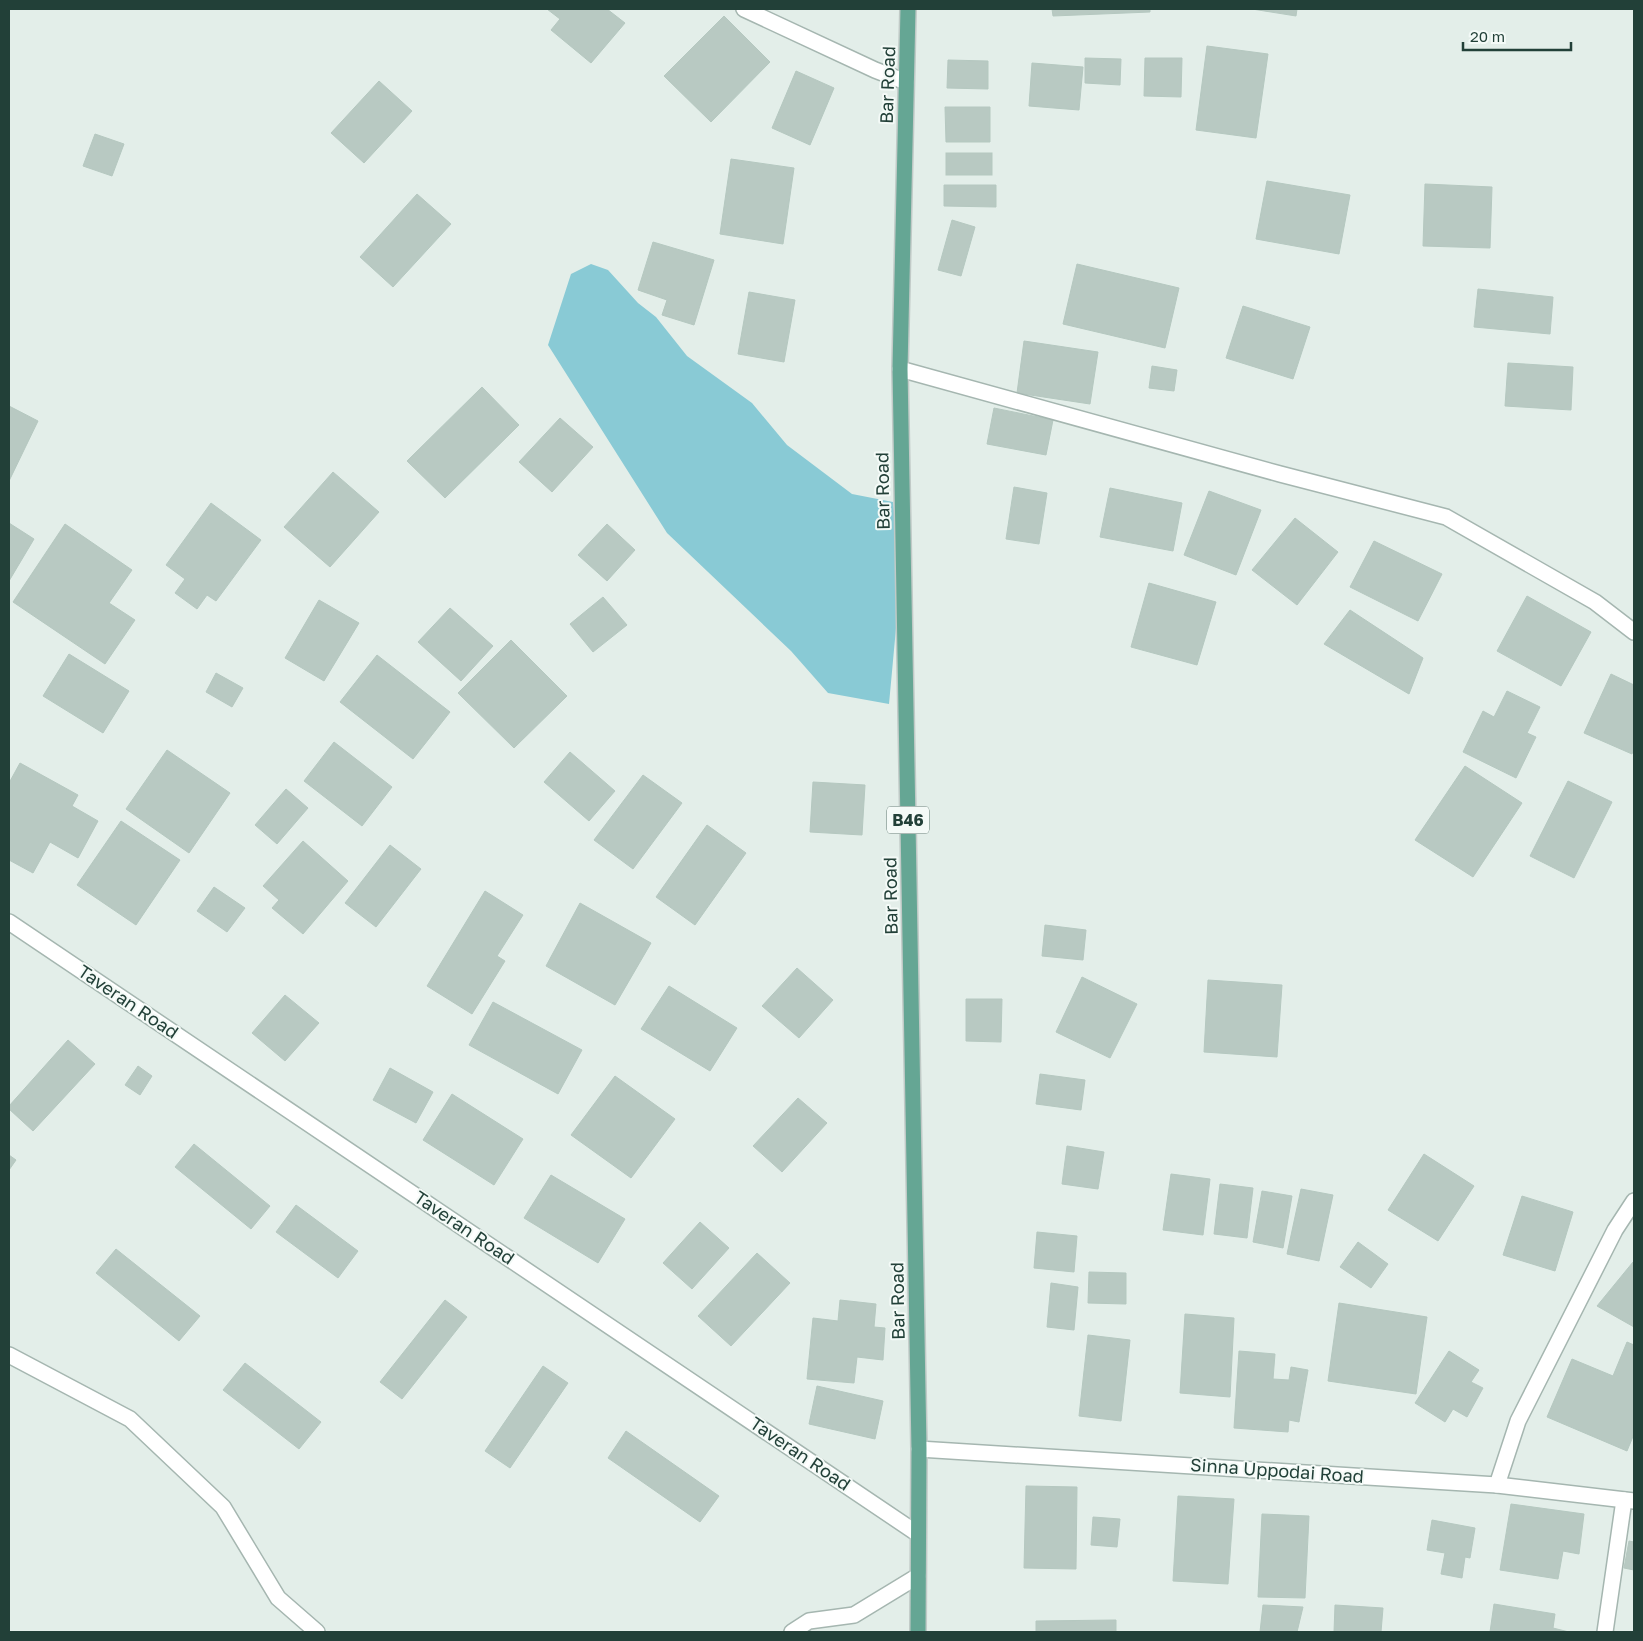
<svg xmlns="http://www.w3.org/2000/svg" width="1643" height="1641" viewBox="0 0 1643 1641" font-family="'Golos Text',sans-serif">
	<style>
		.water { fill: #89cad5 }
		.building { fill: #b8c9c2; stroke: #b5c8c0 }
		.lines { fill: none; stroke-linecap: round; stroke-linejoin: round }
		.minor-casing { stroke: #a5b6b0; stroke-width: 18 }
		.major-casing { stroke: #c1cac7; stroke-width: 18 }
		.minor { stroke: #fff; stroke-width: 15 }
		.major { stroke: #65a694; stroke-width: 15 }
		.labels { text-anchor: middle; stroke-width: 4; stroke-linejoin: round; paint-order: stroke }
		.shield { fill: #f4faf7; stroke: #617871; stroke-width: 1 }
		.shield-label { font-size: 16px; font-weight: bold; fill: #224038 }
		.street-label { font-size: 18px; fill: #224038; stroke: #f4faf7 }
	</style>
	<rect width="100%" height="100%" fill="#e3eee9"/>
	<path class="water" d="M591,264L608,270L638,303L656,317L687,356L752,403L787,445L852,494L893,502L901,574L889,704L828,693L791,651L667,533L548,345L571,274Z"/>
	<g class="building">
		<path d="M547,9H607L625,23L591,63L551,30L560,19Z"/>
		<path d="M1052,9H1150V12L1053,16Z"/>
		<path d="M1252,9H1297L1296,16Z"/>
		<path d="M724,16L770,62L711,122L664,76Z"/>
		<path d="M1207,46L1268,54L1256,138L1196,130Z"/>
		<path d="M1085,58L1121,59L1120,85L1085,83Z"/>
		<path d="M1145,58H1182L1181,97L1144,96Z"/>
		<path d="M948,60L988,61V89L947,88Z"/>
		<path d="M1032,63L1083,67L1079,110L1029,106Z"/>
		<path d="M796,71L834,88L810,145L772,128Z"/>
		<path d="M379,81L412,111L364,163L331,133Z"/>
		<path d="M945,107H990V142H946Z"/>
		<path d="M95,134L124,144L112,176L83,166Z"/>
		<rect x="946" y="153" width="46" height="22"/>
		<path d="M731,159L794,168L783,244L720,234Z"/>
		<path d="M1267,181L1350,195L1339,254L1256,239Z"/>
		<path d="M1425,184L1492,187L1490,248L1423,246Z"/>
		<path d="M944,185H996V207L944,206Z"/>
		<path d="M417,194L451,224L393,287L360,257Z"/>
		<path d="M952,220L975,227L961,276L938,270Z"/>
		<path d="M653,242L714,260L694,325L662,315L667,300L638,290Z"/>
		<path d="M1077,264L1179,288L1165,348L1063,324Z"/>
		<path d="M1478,289L1553,297L1550,334L1474,327Z"/>
		<path d="M749,292L795,300L784,362L738,354Z"/>
		<path d="M1243,306L1310,327L1293,379L1226,358Z"/>
		<path d="M1024,341L1098,352L1090,404L1017,393Z"/>
		<path d="M1508,363L1573,367L1571,410L1505,406Z"/>
		<path d="M1152,366L1177,370L1174,391L1149,388Z"/>
		<path d="M482,387L519,425L445,498L407,461Z"/>
		<path d="M9,406L38,421L9,481Z"/>
		<path d="M994,408L1053,420L1046,455L987,444Z"/>
		<path d="M560,418L593,447L552,492L519,462Z"/>
		<path d="M333,472L379,512L330,567L284,527Z"/>
		<path d="M1014,487L1047,493L1039,544L1006,539Z"/>
		<path d="M1110,488L1182,503L1173,551L1100,537Z"/>
		<path d="M1209,491L1261,510L1236,575L1184,555Z"/>
		<path d="M211,503L261,540L216,601L207,595L197,609L175,593L185,579L166,565Z"/>
		<path d="M1295,518L1338,552L1297,605L1252,570Z"/>
		<path d="M9,523L34,539L9,581Z"/>
		<path d="M65,524L132,570L109,603L135,620L105,664L13,602Z"/>
		<path d="M607,524L635,550L607,581L578,555Z"/>
		<path d="M1374,541L1442,574L1418,621L1350,587Z"/>
		<path d="M1149,583L1216,602L1197,665L1131,647Z"/>
		<path d="M1527,596L1591,632L1561,686L1497,651Z"/>
		<path d="M603,597L627,625L593,652L570,624Z"/>
		<path d="M319,600L359,623L324,681L285,658Z"/>
		<path d="M450,608L493,646L461,681L418,642Z"/>
		<path d="M1350,610L1423,658L1409,694L1324,644Z"/>
		<path d="M511,640L567,696L514,748L458,693Z"/>
		<path d="M69,654L129,691L103,733L43,696Z"/>
		<path d="M377,655L450,712L413,759L340,702Z"/>
		<path d="M216,673L243,688L232,707L206,692Z"/>
		<path d="M1611,674L1634,685V748L1632,754L1584,733Z"/>
		<path d="M1507,691L1540,707L1527,733L1536,737L1516,778L1463,752L1483,711L1494,717Z"/>
		<path d="M334,742L392,787L362,826L304,781Z"/>
		<path d="M167,750L230,793L189,853L126,809Z"/>
		<path d="M570,752L615,791L589,821L544,782Z"/>
		<path d="M20,763L78,795L72,806L98,821L78,858L50,842L33,873L9,860V783Z"/>
		<path d="M1465,766L1522,803L1473,877L1415,840Z"/>
		<path d="M643,775L682,803L633,869L594,840Z"/>
		<path d="M1568,781L1612,802L1574,878L1530,856Z"/>
		<path d="M813,782L865,785L862,835L810,832Z"/>
		<path d="M286,789L308,808L277,844L255,825Z"/>
		<path d="M121,821L180,860L136,925L77,885Z"/>
		<path d="M707,825L746,853L695,925L656,897Z"/>
		<path d="M303,841L348,881L303,934L272,908L279,900L263,886Z"/>
		<path d="M390,845L421,869L376,927L345,903Z"/>
		<path d="M214,887L245,908L227,932L197,911Z"/>
		<path d="M485,891L523,915L497,956L505,961L472,1014L427,986Z"/>
		<path d="M580,903L651,943L615,1005L546,966Z"/>
		<path d="M1045,925L1086,930L1083,960L1042,956Z"/>
		<path d="M797,968L833,1000L799,1038L762,1006Z"/>
		<path d="M1082,977L1137,1004L1110,1058L1056,1032Z"/>
		<path d="M1208,980L1282,985L1277,1057L1204,1052Z"/>
		<path d="M669,986L737,1028L710,1071L641,1029Z"/>
		<path d="M285,995L319,1023L285,1061L252,1033Z"/>
		<path d="M966,999H1002L1001,1042L966,1041Z"/>
		<path d="M493,1002L582,1050L558,1094L469,1045Z"/>
		<path d="M68,1040L95,1064L33,1131L9,1109V1106Z"/>
		<path d="M138,1066L152,1076L140,1095L125,1085Z"/>
		<path d="M390,1068L433,1092L416,1123L373,1100Z"/>
		<path d="M1040,1074L1085,1080L1081,1110L1036,1104Z"/>
		<path d="M615,1076L675,1119L631,1178L571,1135Z"/>
		<path d="M452,1094L523,1139L494,1185L423,1140Z"/>
		<path d="M798,1098L827,1123L782,1172L753,1146Z"/>
		<path d="M194,1144L270,1206L251,1229L175,1167Z"/>
		<path d="M1067,1146L1104,1152L1098,1189L1062,1184Z"/>
		<path d="M1424,1154L1474,1186L1438,1241L1388,1210Z"/>
		<path d="M9,1155L16,1160L9,1170Z"/>
		<path d="M1171,1174L1210,1179L1203,1235L1163,1230Z"/>
		<path d="M551,1175L625,1219L598,1263L524,1218Z"/>
		<path d="M1220,1184L1253,1188L1247,1238L1214,1234Z"/>
		<path d="M1301,1189L1333,1195L1319,1261L1287,1254Z"/>
		<path d="M1262,1191L1292,1196L1283,1248L1253,1242Z"/>
		<path d="M1522,1196L1573,1212L1555,1271L1503,1255Z"/>
		<path d="M296,1205L358,1251L338,1278L276,1232Z"/>
		<path d="M700,1222L729,1248L692,1289L663,1263Z"/>
		<path d="M1037,1232L1077,1236L1074,1272L1034,1268Z"/>
		<path d="M1358,1242L1388,1264L1371,1288L1340,1267Z"/>
		<path d="M116,1249L200,1316L179,1341L96,1273Z"/>
		<path d="M757,1253L790,1283L731,1346L698,1316Z"/>
		<path d="M1633,1262L1634,1263V1327L1597,1306Z"/>
		<path d="M1089,1272L1126,1273V1304L1088,1303Z"/>
		<path d="M1051,1283L1078,1287L1074,1330L1047,1327Z"/>
		<path d="M445,1300L467,1317L402,1399L380,1382Z"/>
		<path d="M840,1300L876,1304L874,1327L885,1328L883,1360L857,1357L854,1383L807,1379L813,1318L838,1321Z"/>
		<path d="M1339,1303L1427,1317L1416,1394L1328,1381Z"/>
		<path d="M1185,1314L1234,1318L1230,1397L1180,1393Z"/>
		<path d="M1088,1335L1130,1340L1121,1421L1079,1416Z"/>
		<path d="M1627,1342L1634,1345V1434L1627,1451L1547,1417L1572,1359L1613,1376Z"/>
		<path d="M1239,1351L1275,1354L1273,1379L1289,1380L1291,1367L1308,1370L1299,1422L1289,1420L1288,1432L1234,1428Z"/>
		<path d="M1449,1351L1479,1370L1471,1382L1483,1388L1467,1417L1453,1409L1445,1422L1415,1403Z"/>
		<path d="M245,1363L321,1422L299,1449L223,1390Z"/>
		<path d="M543,1366L568,1383L510,1468L485,1451Z"/>
		<path d="M817,1386L883,1401L875,1439L809,1424Z"/>
		<path d="M626,1431L719,1496L700,1522L608,1458Z"/>
		<path d="M1026,1486L1077,1487L1076,1569L1024,1568Z"/>
		<path d="M1178,1496L1234,1499L1228,1584L1173,1581Z"/>
		<path d="M1511,1504L1584,1514L1579,1554L1563,1551L1558,1579L1500,1570Z"/>
		<path d="M1262,1514L1309,1516L1305,1598L1258,1597Z"/>
		<path d="M1093,1517L1120,1519L1117,1547L1091,1545Z"/>
		<path d="M1432,1520L1475,1528L1470,1558L1465,1557L1462,1578L1441,1574L1445,1553L1427,1550Z"/>
		<path d="M1629,1541L1634,1542V1570L1624,1568Z"/>
		<path d="M1494,1604L1555,1614L1553,1628L1569,1632H1490Z"/>
		<path d="M1263,1605L1303,1607L1297,1632H1260Z"/>
		<path d="M1335,1605L1383,1608L1381,1632H1334Z"/>
		<path d="M1116,1620V1632H1036V1621Z"/>
	</g>
	<g class="lines">
		<defs>
			<g id="minor">
				<path d="M744,9L875,70L906,82"/>
				<path d="M900,369L1280,474L1446,517L1595,602L1634,632"/>
				<path d="M9,922L918,1534"/>
				<path d="M9,1355L130,1419L223,1507L278,1598L317,1632"/>
				<path d="M919,1449L1497,1485L1634,1501"/>
				<path d="M1497,1485L1518,1421L1615,1230L1634,1201"/>
				<path d="M792,1632L809,1621L854,1615L918,1576"/>
				<path d="M1605,1632L1624,1500"/>
			</g>
			<path id="major" d="M908,9L900,369L919,1449L918,1632"/>
		</defs>
		<use href="#minor" class="minor-casing"/>
		<use href="#major" class="major-casing"/>
		<use href="#minor" class="minor"/>
		<use href="#major" class="major"/>
	</g>
	<g class="labels">
		<rect class="shield" x="887" y="806.5" width="42" height="27" rx="4"/>
		<g class="shield-label">
			<text x="908" y="826">B46</text>
		</g>
		<g class="street-label">
			<text transform="translate(888 85) rotate(-88)" y="6">Bar Road</text>
			<text transform="translate(883 491) rotate(-91)" y="6">Bar Road</text>
			<text transform="translate(891 896) rotate(-91)" y="6">Bar Road</text>
			<text transform="translate(128 1002) rotate(34)" y="6">Taveran Road</text>
			<text transform="translate(464 1228) rotate(34)" y="6">Taveran Road</text>
			<text transform="translate(898 1301) rotate(-91)" y="6">Bar Road</text>
			<text transform="translate(800 1454) rotate(34)" y="6">Taveran Road</text>
			<text transform="translate(1277 1471) rotate(4)" y="6">Sinna Uppodai Road</text>
		</g>
	</g>
	<rect width="1643" height="1641" fill="none" stroke="#224038" stroke-width="20"/>
	<path d="M1463 42v8h108v-8" fill="none" stroke="#224038" stroke-width="2.5"/>
	<text x="1470" y="42" font-size="15" fill="#224038" stroke="#f4faf7" stroke-width="4" paint-order="stroke">20 m</text>
</svg>
